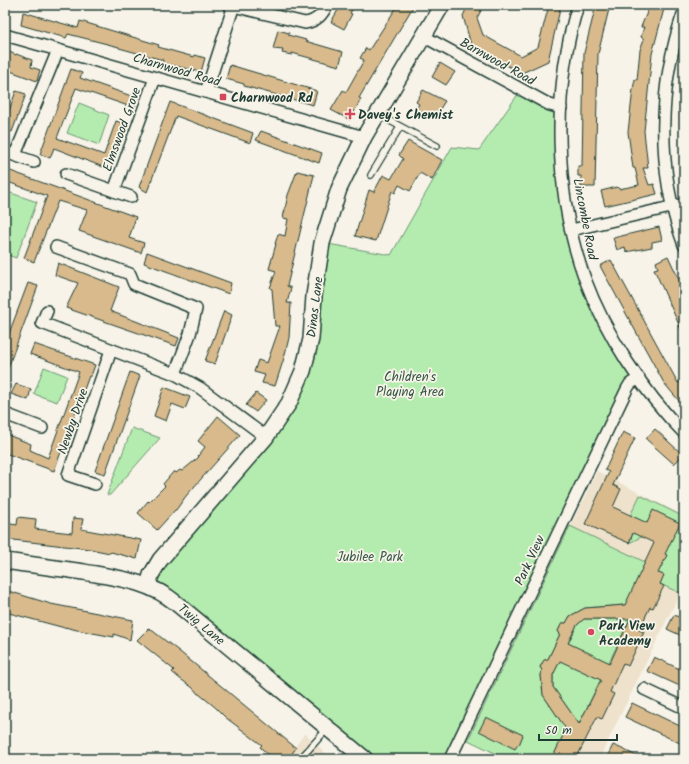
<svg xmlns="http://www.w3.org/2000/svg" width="689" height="764" viewBox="0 0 689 764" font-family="Kalam,sans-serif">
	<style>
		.built { fill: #eee2cc }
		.green { fill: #b4ecaf; stroke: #6a9472 }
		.building { fill: #d9ba8c; stroke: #1f3d34; fill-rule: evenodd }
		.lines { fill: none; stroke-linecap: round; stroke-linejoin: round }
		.lane-casing { stroke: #1f3d34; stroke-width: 8 }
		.street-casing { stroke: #1f3d34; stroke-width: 14 }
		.secondary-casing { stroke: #1f3d34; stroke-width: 18 }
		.lane { stroke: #f7f3e8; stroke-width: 5.5 }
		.street { stroke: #f7f3e8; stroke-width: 11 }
		.secondary { stroke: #f7f3e8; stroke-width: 15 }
		.poi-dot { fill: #d1495b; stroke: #f7f3e8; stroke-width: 1.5 }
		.labels { text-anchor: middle; stroke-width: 3.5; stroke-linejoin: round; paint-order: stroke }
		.street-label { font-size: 13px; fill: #1f3d34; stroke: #f7f3e8 }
		.poi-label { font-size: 13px; font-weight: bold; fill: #1f3d34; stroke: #f7f3e8; text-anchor: start }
		.park-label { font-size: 13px; fill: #355746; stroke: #f7f3e8 }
	</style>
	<rect width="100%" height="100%" fill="#f7f3e8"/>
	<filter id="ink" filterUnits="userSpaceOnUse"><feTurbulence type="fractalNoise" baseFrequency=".025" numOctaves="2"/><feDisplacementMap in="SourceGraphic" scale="8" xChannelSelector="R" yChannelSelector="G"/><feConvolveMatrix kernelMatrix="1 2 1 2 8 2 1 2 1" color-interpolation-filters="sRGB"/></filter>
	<g filter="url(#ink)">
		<g class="built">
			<path d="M597,471L684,516V585L599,759H507L468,740Z"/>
			<path d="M305,733L325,753L333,759H286Z"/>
		</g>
		<g class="green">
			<path d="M521,90L560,117L568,230L633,381L450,759H365L148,586L289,403L303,371L322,243L391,255L452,147L479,150Z"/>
			<path d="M79,103L109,115L99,145L67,133Z"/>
			<path d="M5,191L37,202L16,258L5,254Z"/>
			<path d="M44,367L67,376L57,402L34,394Z"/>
			<path d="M132,428L160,438L110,495H107Z"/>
			<path d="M640,495L684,517V585L680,593L660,584L663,575L658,573L666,556L664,554L679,523L653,511L641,537L629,543L639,520L630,516Z"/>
			<path d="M570,526L645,562L636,604L585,608L570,616L566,623H562L558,631L560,634L548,659L544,661L540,667L542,670L541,675L543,695L569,733L562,738L552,759H507L468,740Z"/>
			<path d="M584,619H630L579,724L553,687V675L577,625Z"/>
		</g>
		<g class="building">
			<path d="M341,5H355L350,13L352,14L344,29L331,22Z"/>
			<path d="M398,5H414L359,98L361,99L350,120L331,110L343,90L346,92L364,60L360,58L366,48L369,50Z"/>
			<path d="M468,5H484L477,18L483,35L521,56L538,47L549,5H561L548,61L522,73L496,60L471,45L463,16Z"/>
			<path d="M596,5H610L598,54L595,187H581V176H578V166H582L584,53Z"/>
			<path d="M650,5H665L652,54L644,131L648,168H643L649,185L654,184L657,194L605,206L601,191L617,187L619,189L639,185L635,168H633L628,132L633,89L635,79L637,80L640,50L644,39L641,37L644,27H641Z"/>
			<path d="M23,12L78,28L80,21L159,45L158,47L194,57L195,55L205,58L201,72L162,63L163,60L119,48V47L68,34L66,38L21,25Z"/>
			<path d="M278,30L289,33L288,35L306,40L305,41L343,52L339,66L292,53V55L282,53L283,50L273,49Z"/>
			<path d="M5,50L16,55V54L32,60L31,67L40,70L37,81L5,69Z"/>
			<path d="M440,63L455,72L446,85L432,77Z"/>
			<path d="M230,65L317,91L313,105L244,86V84L226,79Z"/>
			<path d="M71,69L82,73L80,78L137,98L134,108L76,88L57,138L104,155L116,121L127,124L111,170L54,148L50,158L40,154Z"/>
			<path d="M423,90L445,101L436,115H428L416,109L419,104L416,102Z"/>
			<path d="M16,91L26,94L12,132L5,129V122Z"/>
			<path d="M170,102L253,133L250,143L176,116L147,192L139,187Z"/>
			<path d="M261,131L322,153L319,163L256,140Z"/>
			<path d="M408,141L442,160L432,180L420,173L410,191L399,185L395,193L392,191L376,241L355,236L369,190L374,192L383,175L391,179L403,159L399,155Z"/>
			<path d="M5,169L136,217L129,238L144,243L141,253L79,231L87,210L58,201L34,262L24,258L47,196L5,181Z"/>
			<path d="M297,171L314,175L287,286L291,288L287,303H291L289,338L284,358L275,386L262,383L265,375L254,372L258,360L267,363L280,326H275L272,289L270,288L276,271L269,269L276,244H275L278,234L285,236L288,219L283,218L288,195Z"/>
			<path d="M659,227L662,240L652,242V247L626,252L625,247L617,250L613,238Z"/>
			<path d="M147,252L231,283L229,294L144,263Z"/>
			<path d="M668,256L684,290V336L654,269L658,268L656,262Z"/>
			<path d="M611,260L678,383L679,382L684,387V407L664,383L600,266Z"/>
			<path d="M58,263L119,287L110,311L179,338L176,346L66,308L78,283L55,275Z"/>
			<path d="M28,283L38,286L6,373H5V344Z"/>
			<path d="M224,311L232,315L215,364L205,361Z"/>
			<path d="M34,344L95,365L91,376H89L54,471L5,453V434L31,444L30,450L48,458L79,372L30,354Z"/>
			<path d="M130,372L140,376L105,474L95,471Z"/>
			<path d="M16,384L31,389L28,400L11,394Z"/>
			<path d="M164,387L190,397L185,409L172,404L166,421L154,416Z"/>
			<path d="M256,393L266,400L256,412L246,405Z"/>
			<path d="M218,416L240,435L186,496L176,510H175L157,530L138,513L148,501L149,502L165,486L163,484L174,471L176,473L180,470L182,471L199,457L198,456L205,447L198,441Z"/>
			<path d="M655,429L683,455L674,464L646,439Z"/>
			<path d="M623,432L635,438L613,485L621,489L613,507L647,523L653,510L680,523L665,554L667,555L658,573L664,575L660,584L664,586L653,608L650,607L639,630L644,632L628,666L623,663L610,692L614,694L602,719L597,717L576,759H552L566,729L543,695L541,675L542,670L540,667L544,660L548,659L560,634L558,631L562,623H566L570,616L585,608L625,605L654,543L633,533L629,543L585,524L609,472L605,470ZM584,619H630L610,663L568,643L577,625ZM560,661L601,680L579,724L553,687V675Z"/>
			<path d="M18,517L36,519L35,529L72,533L73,518L83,519L81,529L141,540L137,559L111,552L110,553L90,549L5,539V523L17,525Z"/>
			<path d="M5,590L51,604L133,620L130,640L114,634V637L77,630L65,627V628L5,612Z"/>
			<path d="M674,615L684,619V637L667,629Z"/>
			<path d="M149,628L180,652L296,748L288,759H273L260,747L262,745L225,717L215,707L199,694H198L193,688L179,678L172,672L174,670L137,640Z"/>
			<path d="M654,657L684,671V688L647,671Z"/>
			<path d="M632,703L684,728V745L625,717Z"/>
			<path d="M486,717L523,735L519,745L518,744L515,749L479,731Z"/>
			<path d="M613,745L620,748L643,759H606Z"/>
		</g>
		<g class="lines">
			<defs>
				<g id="lane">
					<path d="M379,115L437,146"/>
					<path d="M371,175L400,127"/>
					<path d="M300,759L328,728"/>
				</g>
				<g id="street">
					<path d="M229,5L305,23C317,21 322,15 327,5"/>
					<path d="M578,5C552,90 554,195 585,279C605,333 643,392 684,433"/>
					<path d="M684,11C658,86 656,170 684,245"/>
					<path d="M5,35L364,137"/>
					<path d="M423,36L550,105L561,108"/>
					<path d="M206,92L234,5"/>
					<path d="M5,152L34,162"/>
					<path d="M15,155L58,50"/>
					<path d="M66,174L131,197"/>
					<path d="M114,191L155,78"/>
					<path d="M571,230L684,204"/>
					<path d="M56,247L130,274L134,284L196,309L190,334L175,374"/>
					<path d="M47,311L42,323L175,374L200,388L266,437"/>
					<path d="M5,414L42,428"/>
					<path d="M95,484L68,475L111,350"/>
					<path d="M644,689L684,708"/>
					<path d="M450,759L627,389L630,384L639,378"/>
				</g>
				<g id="secondary">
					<path d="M5,561C31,565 58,568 84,572C117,578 149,581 176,603L365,759"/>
					<path d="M148,586L151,575L160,560L266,437L289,403L303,371L311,339L314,296L322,243L339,189L364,137L442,5"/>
				</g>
			</defs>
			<use href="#lane" class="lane-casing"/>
			<use href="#street" class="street-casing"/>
			<use href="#secondary" class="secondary-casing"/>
			<use href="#lane" class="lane"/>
			<use href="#street" class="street"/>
			<use href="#secondary" class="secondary"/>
		</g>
	</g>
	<g class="poi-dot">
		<rect x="219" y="93" width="8" height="8" rx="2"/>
		<path d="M348 108h4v4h4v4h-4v4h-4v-4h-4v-4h4z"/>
		<circle cx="591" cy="632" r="4"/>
	</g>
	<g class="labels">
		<g class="street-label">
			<text transform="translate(498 61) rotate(29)" y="5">Barnwood Road</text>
			<text transform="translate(177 69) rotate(16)" y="5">Charnwood Road</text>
			<text transform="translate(121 129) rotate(-70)" y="5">Elmswood Grove</text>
			<text transform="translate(586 219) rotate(79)" y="5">Lincombe Road</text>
			<text transform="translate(314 307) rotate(-83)" y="5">Dinas Lane</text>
			<text transform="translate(72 421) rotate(-71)" y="5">Newby Drive</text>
			<text transform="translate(529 560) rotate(-65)" y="5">Park View</text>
			<text transform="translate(202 624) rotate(40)" y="5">Twig Lane</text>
		</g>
		<g class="poi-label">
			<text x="231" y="102">Charnwood Rd</text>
			<text x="358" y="119">Davey's Chemist</text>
			<text x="599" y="630">Park View<tspan x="599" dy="15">Academy</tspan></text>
		</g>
		<g class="park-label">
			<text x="410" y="381">Children's<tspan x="410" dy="15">Playing Area</tspan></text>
			<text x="370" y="561">Jubilee Park</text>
		</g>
	</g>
	<rect width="689" height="764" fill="none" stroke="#f7f3e8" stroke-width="20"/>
	<rect x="10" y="10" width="669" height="744" fill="none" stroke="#1f3d34" stroke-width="1.5" filter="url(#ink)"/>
	<path d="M539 734v6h78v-6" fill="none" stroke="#1f3d34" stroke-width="2"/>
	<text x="545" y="734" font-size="12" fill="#1f3d34" stroke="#f7f3e8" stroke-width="3" paint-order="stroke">50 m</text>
</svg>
